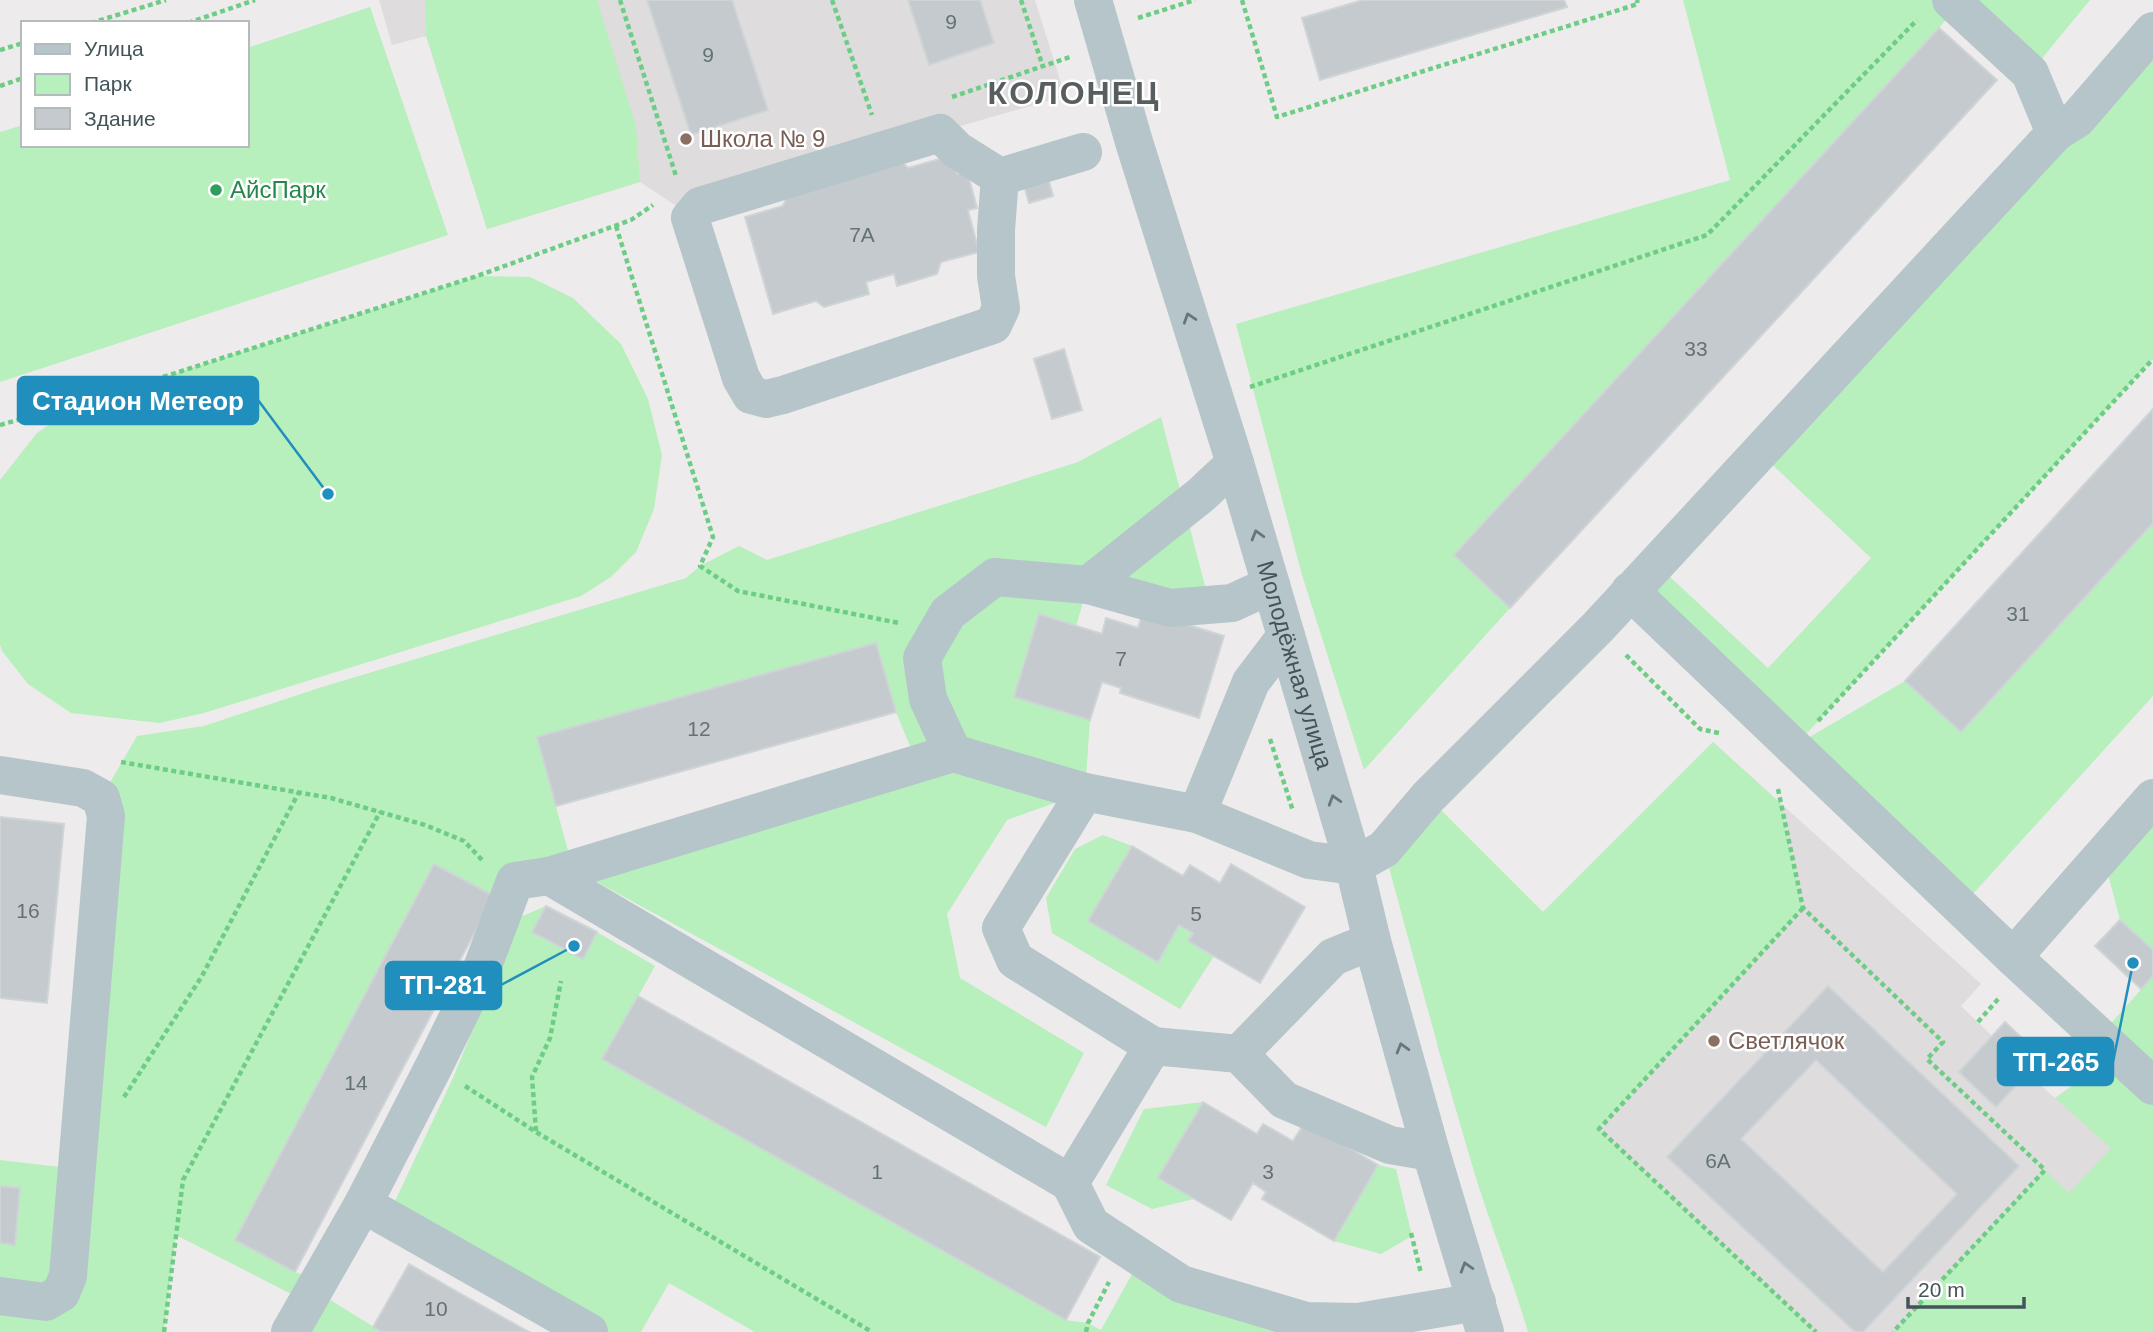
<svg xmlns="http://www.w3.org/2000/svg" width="2153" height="1332" viewBox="0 0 2153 1332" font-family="Arial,sans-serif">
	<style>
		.education { fill: #dfdcde }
		.green { fill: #b7efbd; fill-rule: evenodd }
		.building { fill: #c5cace; stroke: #cfd4d7; stroke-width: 2; fill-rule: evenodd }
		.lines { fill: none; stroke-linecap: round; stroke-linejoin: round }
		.path { stroke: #6ecd85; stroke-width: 4.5; stroke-dasharray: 5 3.5; stroke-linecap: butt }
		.minor { stroke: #b6c5c9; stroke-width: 38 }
		.oneway { stroke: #66767b }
		.education-dot { fill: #8d6e63; stroke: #fff; stroke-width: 2.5 }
		.leisure-dot { fill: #2e9e5b; stroke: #fff; stroke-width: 2.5 }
		.labels { text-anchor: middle; stroke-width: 5; stroke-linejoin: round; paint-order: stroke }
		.number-label { font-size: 21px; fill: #647276 }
		.education-label { font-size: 24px; fill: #785e54; stroke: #fff; text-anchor: start }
		.leisure-label { font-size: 24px; fill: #27864d; stroke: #fff; text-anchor: start }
		.street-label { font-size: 24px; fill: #435459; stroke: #fff }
		.district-label { font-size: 32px; font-weight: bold; letter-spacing: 2px; fill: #585e60; stroke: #fff }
		.leader { fill: none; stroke: #208fbd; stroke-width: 2.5 }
		.callout-dot { fill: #208fbd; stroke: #fff; stroke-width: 2.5 }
		.callout { fill: #208fbd; stroke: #208fbd; stroke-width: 2.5 }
		.callout-label { font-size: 26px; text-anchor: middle; font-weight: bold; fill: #fff }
	</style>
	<rect width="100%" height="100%" fill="#eeebec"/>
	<g class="education">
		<path d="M379,0H1035L1065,96L678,207L640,182L487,229L426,36L392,45Z"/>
		<path d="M1713,742L1981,984L1961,1006L1992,1036L1959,1072L1996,1106L2027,1073L2055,1098L2092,1072L2153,1129V1332H1531L1478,1184L1437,1045L1543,912Z"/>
	</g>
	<g class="green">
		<path d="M425,0H597L636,126L640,182L487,229L426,35Z"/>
		<path d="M1683,0H2090L2030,73L1958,7L1454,554L1510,608L1364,770L1302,575L1236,324L1730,180Z"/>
		<path d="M370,7L448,235L0,382V132L23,125V145H247V48Z"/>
		<path d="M2153,27V359L1796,745L1905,681L1962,732L2153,523V696L1961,907L1630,591L1655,563L1768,668L1871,558L1759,452Z"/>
		<path d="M477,276L530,277L573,298L621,344L648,399L662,455L654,509L636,552L611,577L581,596L204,713L159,723L71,713L28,684L2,651L0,644V480L37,433L68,412L107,395Z"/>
		<path d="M1161,417L1210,605L1088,585L1076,626L1039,615L1014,696L1090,720L1085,792L1007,820L947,914L960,978L1084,1053L1046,1127L573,869L494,896L434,864L235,1240L295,1272L320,1280L314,1290L382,1332H290L307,1302L176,1235L164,1330L161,1332H0V1243L15,1244L20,1189L0,1186V1160L77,1169L101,798L137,736L204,726L322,687L686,578L700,566L739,546L767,560L1078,462ZM876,643L896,712L917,763L573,869L537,737Z"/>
		<path d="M1713,742L1780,803L1803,908L1599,1129L1816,1332H1528C1513,1281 1493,1232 1477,1181C1444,1071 1414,960 1384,849L1428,797L1543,912Z"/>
		<path d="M2153,798V950L2120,920L2103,855Z"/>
		<path d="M1103,835L1132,846L1088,921L1158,961L1179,925L1193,933L1188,941L1214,956L1180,1009L1052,933L1046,898L1075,849Z"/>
		<path d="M546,906L533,931L597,932L655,966L603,1060L1065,1320L1088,1323L1101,1330L1141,1258L1353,1332H755L669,1283L641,1332H589L387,1218L453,1078L518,918Z"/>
		<path d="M2153,976V1332H1893L2045,1170L2069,1193L2111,1148L2055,1098L2092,1072L2099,1037Z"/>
		<path d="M1203,1102L1159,1177L1194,1199L1152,1209L1106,1185L1144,1109Z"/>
		<path d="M1378,1165L1396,1169L1412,1236L1381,1254L1334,1241Z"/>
	</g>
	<g class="building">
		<path d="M647,0H732L768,110L691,135Z"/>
		<path d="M908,0H980L994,43L929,65Z"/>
		<path d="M1363,0H1564L1567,7L1320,80L1302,18Z"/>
		<path d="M1939,28L1997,80L1510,608L1454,555Z"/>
		<path d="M950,156L957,174L967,171L977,208L968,210L979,252L941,262L937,274L897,286L894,274L866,282L869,294L824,307L816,301L773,314L745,217L783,206L788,195L901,161L908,168Z"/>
		<path d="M1045,167L1053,196L1029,203L1021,174Z"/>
		<path d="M1064,349L1082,410L1052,419L1034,359Z"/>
		<path d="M2153,409V523L1961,732L1905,681Z"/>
		<path d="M1143,611L1224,636L1199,718L1120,693L1121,688L1102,682L1090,720L1014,697L1039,614L1102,634L1106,618L1138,628Z"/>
		<path d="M876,643L896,712L556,806L537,737Z"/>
		<path d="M0,817L64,824L47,1003L0,998Z"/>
		<path d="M1132,846L1183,876L1190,865L1220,883L1231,864L1305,907L1260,983L1188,941L1193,933L1179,925L1158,962L1088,921Z"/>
		<path d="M434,864L494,896L295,1272L235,1240Z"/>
		<path d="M546,906L597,932L583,959L532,932Z"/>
		<path d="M2120,920L2153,950V976L2141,989L2095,946Z"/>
		<path d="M1828,986L2019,1166L1863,1332H1855L1667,1157ZM1816,1060L1957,1194L1883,1272L1741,1139Z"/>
		<path d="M638,996L1100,1257L1066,1320L602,1059Z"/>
		<path d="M2005,1022L2042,1057L1996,1107L1959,1072Z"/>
		<path d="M1203,1102L1257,1134L1263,1124L1293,1141L1305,1122L1378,1165L1334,1241L1262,1199L1266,1192L1253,1183L1231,1220L1158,1178Z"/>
		<path d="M0,1186L20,1188L15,1245L0,1243Z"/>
		<path d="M409,1264L456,1291L529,1332H382L373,1327Z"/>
	</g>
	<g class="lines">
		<g class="path">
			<path d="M620,0L676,176"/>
			<path d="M832,0L872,115"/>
			<path d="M1021,0L1043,67"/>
			<path d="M1242,0L1277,117L1638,4L1637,0"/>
			<path d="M1138,18L1195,0"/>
			<path d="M91,23L166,0"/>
			<path d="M188,23L255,0"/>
			<path d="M0,50L23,43"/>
			<path d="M0,86L23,78"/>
			<path d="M952,97L1070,57"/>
			<path d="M616,226L713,537L700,566L738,591L899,623"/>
			<path d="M1250,387L1707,235L1917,20"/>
			<path d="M0,425L107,395L477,276L631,220L653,205"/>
			<path d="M1626,655L1700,729L1719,733"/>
			<path d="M1818,721L2153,359"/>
			<path d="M1270,739L1293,811"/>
			<path d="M121,762L331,798L425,825L464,841L483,861"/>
			<path d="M1778,789L1803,908L1943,1042L1927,1059L2045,1170L1893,1332"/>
			<path d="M1803,908L1599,1129L1816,1332"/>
			<path d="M1978,1022L1999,998"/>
			<path d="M465,1086L536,1132L872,1332"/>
			<path d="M124,1097L202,976L299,792"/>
			<path d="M536,1131L532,1077L550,1038L561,981"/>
			<path d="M1411,1233L1421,1273"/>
			<path d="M164,1332L183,1180L380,812"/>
			<path d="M1086,1332L1088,1323L1109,1282"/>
		</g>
		<g class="minor">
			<path id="s1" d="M1093,0L1134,142L1235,463L1271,585L1354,866L1372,941L1431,1152L1485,1332"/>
			<path d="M2055,133L2077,119L2153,31"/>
			<path d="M1000,177L957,150L940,133L700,206L690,218L741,378L751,395L766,399L783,395L993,325L1001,308L996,276V230L1000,177L1083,152"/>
			<path d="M1088,585L1201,495L1235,463"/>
			<path d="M1630,591L2013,957L2153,798"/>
			<path d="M1286,636L1251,682L1197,814L1309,860L1354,866L1384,849L1428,797L1598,627L2055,133L2030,73L1951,0"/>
			<path d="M953,753L549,876L1070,1183"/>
			<path d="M0,775L83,788L101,798L106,816L68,1276L61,1293L46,1302L0,1296"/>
			<path d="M1085,792L1001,928L1015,960L1153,1046"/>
			<path d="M1197,814L1085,792L953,753L928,699L922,658L948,613L995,577L1088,585L1170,608L1232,603L1271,585"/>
			<path d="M2013,957L2153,1086"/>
			<path d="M1239,1054L1333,957L1372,941"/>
			<path d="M1431,1152L1390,1145L1284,1100L1239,1054L1153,1046L1070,1183L1091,1225L1181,1284L1306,1321L1358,1322L1477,1302"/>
			<path d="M363,1204L589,1332"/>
			<path d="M290,1332L363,1204L434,1066L482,968L515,881L549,876"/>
		</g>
	</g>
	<defs><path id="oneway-chevron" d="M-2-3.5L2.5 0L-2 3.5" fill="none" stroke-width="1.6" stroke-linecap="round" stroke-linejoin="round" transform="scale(1.75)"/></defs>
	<g class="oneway">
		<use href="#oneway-chevron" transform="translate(1189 318) rotate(-108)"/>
		<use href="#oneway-chevron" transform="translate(1257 535) rotate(-106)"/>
		<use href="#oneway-chevron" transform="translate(1334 800) rotate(-107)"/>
		<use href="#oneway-chevron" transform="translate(1402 1048) rotate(-106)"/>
		<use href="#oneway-chevron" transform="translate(1466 1267) rotate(-107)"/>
	</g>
	<g class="education-dot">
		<circle cx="686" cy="139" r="7"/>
		<circle cx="1714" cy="1041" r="7"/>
	</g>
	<circle class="leisure-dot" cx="216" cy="190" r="7"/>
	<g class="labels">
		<g class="number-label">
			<text x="951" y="29">9</text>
			<text x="708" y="62">9</text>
			<text x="862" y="242">7А</text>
			<text x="1696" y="356">33</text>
			<text x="2018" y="621">31</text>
			<text x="1121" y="666">7</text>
			<text x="699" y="736">12</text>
			<text x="28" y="918">16</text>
			<text x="1196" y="921">5</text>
			<text x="356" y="1090">14</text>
			<text x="1718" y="1168">6А</text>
			<text x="877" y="1179">1</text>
			<text x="1268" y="1179">3</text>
			<text x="436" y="1316">10</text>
		</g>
		<g class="education-label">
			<text x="700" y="147">Школа № 9</text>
			<text x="1728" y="1049">Светлячок</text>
		</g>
		<g class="leisure-label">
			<text x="230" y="198">АйсПарк</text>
		</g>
		<g class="street-label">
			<text dy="8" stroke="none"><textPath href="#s1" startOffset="695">Молодёжная улица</textPath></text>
		</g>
		<g class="district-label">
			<text x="1074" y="104">КОЛОНЕЦ</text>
		</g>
	</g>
	<path class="leader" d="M328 494L258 400M574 946L501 985M2133 963L2113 1062"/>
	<g class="callout-dot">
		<circle cx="328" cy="494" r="7"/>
		<circle cx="574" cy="946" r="7"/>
		<circle cx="2133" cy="963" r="7"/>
	</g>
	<g class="callout">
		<rect x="18" y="377" width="240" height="47" rx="7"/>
		<rect x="386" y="962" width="115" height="47" rx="7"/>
		<rect x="1998" y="1038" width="115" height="47" rx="7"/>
	</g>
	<g class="callout-label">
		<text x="138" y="410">Стадион Метеор</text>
		<text x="443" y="994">ТП-281</text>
		<text x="2056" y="1071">ТП-265</text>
	</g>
	<rect x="21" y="21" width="228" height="126" fill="#ffffff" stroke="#b4bbbd" stroke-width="2"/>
	<rect x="35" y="44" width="35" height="10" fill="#b6c5c9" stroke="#b4bbbd" stroke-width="2"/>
	<text x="84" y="56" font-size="21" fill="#435459">Улица</text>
	<rect x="35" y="74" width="35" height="21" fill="#b7efbd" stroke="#b4bbbd" stroke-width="2"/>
	<text x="84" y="91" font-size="21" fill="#435459">Парк</text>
	<rect x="35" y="108" width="35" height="21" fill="#c5cace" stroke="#b4bbbd" stroke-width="2"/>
	<text x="84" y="126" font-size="21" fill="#435459">Здание</text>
	<path d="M1908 1297v10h116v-10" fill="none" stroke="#435459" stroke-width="3.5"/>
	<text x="1918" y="1297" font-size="21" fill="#435459" stroke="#ffffff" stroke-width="5" paint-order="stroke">20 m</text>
</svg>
